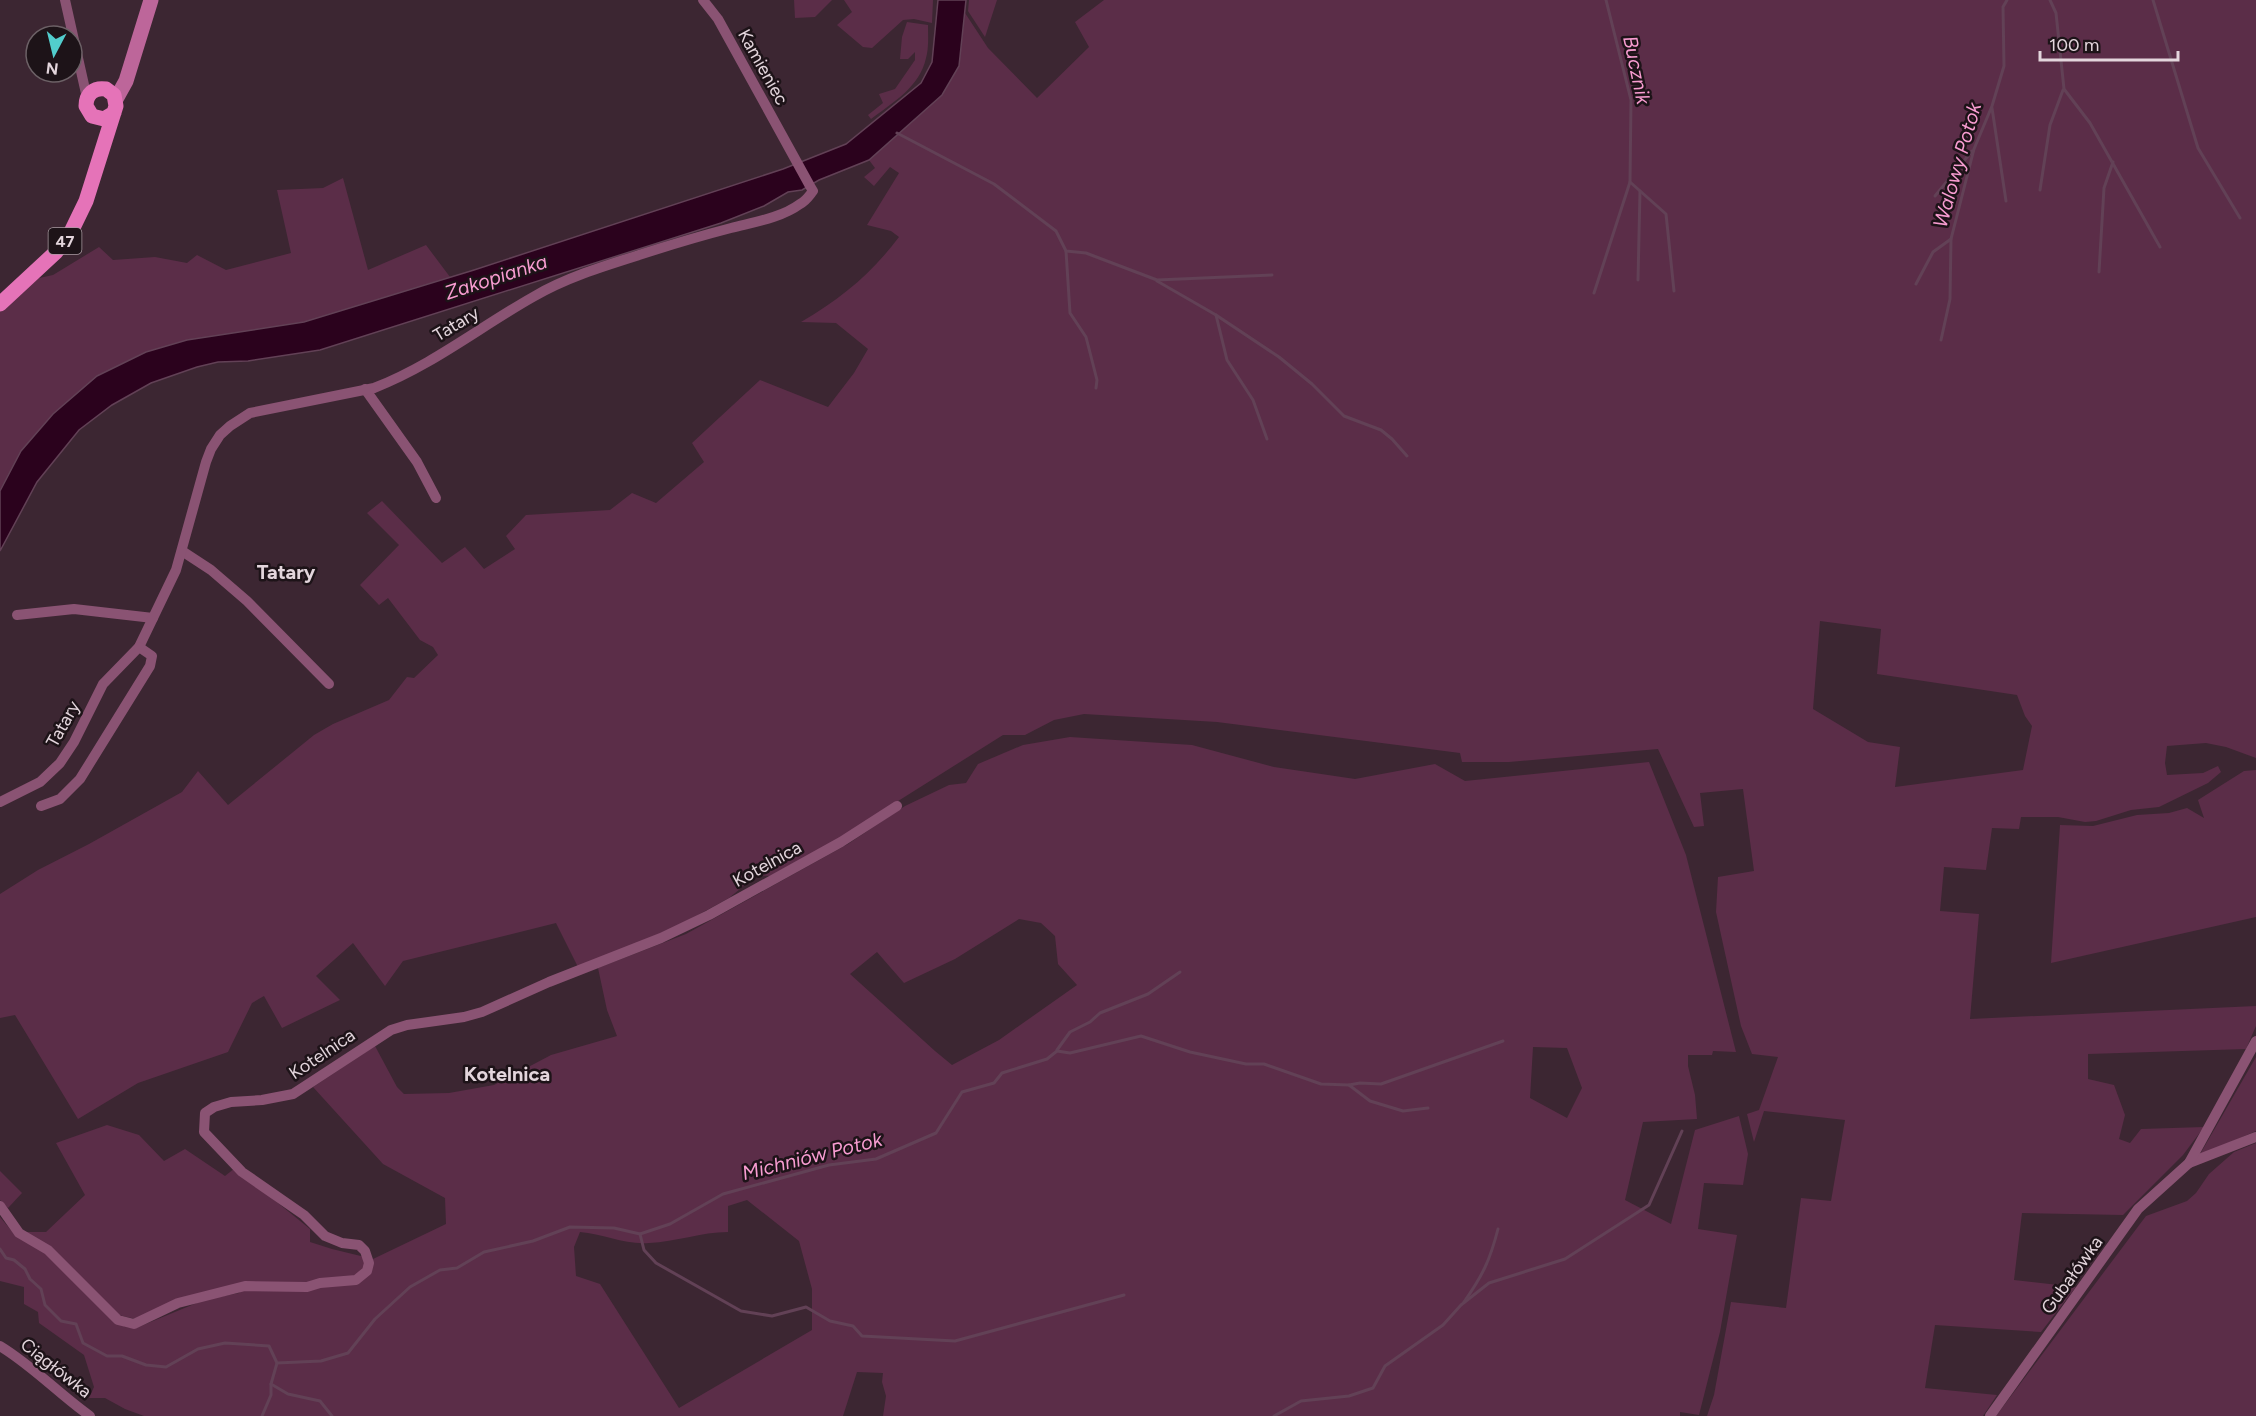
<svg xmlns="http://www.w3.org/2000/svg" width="2256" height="1416" viewBox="0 0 2256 1416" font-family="Figtree,sans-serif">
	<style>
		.green { fill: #5b2d48; fill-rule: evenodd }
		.water { fill: #2b021d; stroke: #624156; stroke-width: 1.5 }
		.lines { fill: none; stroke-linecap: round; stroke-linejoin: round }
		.stream { stroke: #624156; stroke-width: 3 }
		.street { stroke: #8a5373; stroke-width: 10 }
		.secondary { stroke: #bd669a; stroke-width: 15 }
		.primary { stroke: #e573b8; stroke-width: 15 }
		.labels { text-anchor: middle; stroke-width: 5; stroke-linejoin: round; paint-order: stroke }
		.shield { fill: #1d1318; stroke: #a89ba1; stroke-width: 1.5 }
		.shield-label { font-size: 16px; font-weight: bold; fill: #e3d5dc }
		.street-label { font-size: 18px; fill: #e3d5dc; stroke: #1d1318 }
		.water-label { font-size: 20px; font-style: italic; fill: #f89cd1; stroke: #1d1318 }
		.neighbourhood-label { font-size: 20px; font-weight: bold; fill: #e3d5dc; stroke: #1d1318 }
	</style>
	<rect width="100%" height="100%" fill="#3c2632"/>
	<g class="green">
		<path d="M794,0H832L815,17L795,18Z"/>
		<path d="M844,0H933L932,23L914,19L903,20L872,48L863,47L837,25L852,12Z"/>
		<path d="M969,0H997L985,37L968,11Z"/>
		<path d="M1104,0H2256V758L2226,747L2206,743L2167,746L2165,763L2167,775L2203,773L2218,766L2221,772L2208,783L2159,807L2131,810L2096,821L2085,822L2058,817H2021L2019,829L1992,828L1986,870L1944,867L1940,911L1979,914L1970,1019L2256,1006V1026L2246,1049L2088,1054V1079L2114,1085L2125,1115L2119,1139L2130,1143L2141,1129L2204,1127L2183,1155L2123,1215L2022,1213L2014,1280L2076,1287L2041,1332L1935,1325L1925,1388L1997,1395L1983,1416H1707L1714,1395L1731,1302L1786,1308L1801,1198L1831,1201L1845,1120L1764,1111L1754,1142L1747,1114L1759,1110L1778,1057L1752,1054L1741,1026L1716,912L1718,877L1754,871L1743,789L1700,793L1704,826L1694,827L1658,749L1509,762H1462L1460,753L1217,722L1084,714L1054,720L1025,735H1003L833,842L770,876L757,875L729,898L676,927L578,967L556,923L403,961L385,986L353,943L316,976L340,1000L282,1028L264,996L252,1003L228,1052L138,1083L78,1119L15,1015L0,1018V894L38,870L89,844L182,792L198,771L228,805L314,735L333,724L389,700L407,677L414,678L438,655L433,647L420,640L388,598L379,605L360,585L399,545L367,513L382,501L442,563L465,547L484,569L515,549L506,536L526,515L610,510L632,493L656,503L704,462L692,443L760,380L828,407L854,373L868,349L836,323L801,322C842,298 871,274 899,237L891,231L867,225L899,173L890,167L874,186L864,177L875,168L869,160L942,95L959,66L965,13L988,48L1037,98L1089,47L1075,22ZM1820,621L1881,629L1877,674L2017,695L2025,716L2032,726L2023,770L1895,787L1900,747L1868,742L1813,709Z"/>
		<path d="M907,22L928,25C928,36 929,48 926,58C920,87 892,103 871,119L868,115L883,103L879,94L895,89L915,60V52L908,59H900L902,37Z"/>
		<path d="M343,178L368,270L426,245L450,277L304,322L234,334L21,451L0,491V307L30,280L53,275L99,247L113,260L155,257L187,263L197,255L226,270L291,253L277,190L323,188Z"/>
		<path d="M1070,737L1192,745L1274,767L1355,779L1435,764L1465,781L1649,762L1686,855L1736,1052L1713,1051L1712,1055H1688V1066L1695,1095L1697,1119L1643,1122L1625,1200L1671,1224L1695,1130L1739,1116L1748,1154L1743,1185L1704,1183L1698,1229L1737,1235L1720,1332L1699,1415L1680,1412V1416H883L886,1396L882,1382L883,1373L857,1372L843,1416H144L125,1409L105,1398H89L94,1387L84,1355L39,1323L38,1312L24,1304V1287L0,1281V1217L15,1235L44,1252L125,1327L136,1328L204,1300L239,1293L244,1287L136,1319L118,1315L24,1232H46L85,1195L56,1143L107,1125L139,1135L164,1161L185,1149L225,1176L235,1168L310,1229V1242L332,1249L373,1259L446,1224L445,1198L383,1164L313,1087L375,1046L397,1087L404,1094L449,1093L494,1085L551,1055L617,1036L607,1010L598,968L686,934L848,844L905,806L949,785L966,783L978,764L1023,745ZM1019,919L1041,923L1055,936L1058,964L1077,985L999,1040L952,1065L935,1051L850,974L877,952L904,983L955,959ZM1533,1047L1567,1048L1582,1088L1567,1118L1530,1098ZM747,1200L799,1241L812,1289V1330L679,1408L600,1284L576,1276L574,1247L580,1232C603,1234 626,1245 649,1243C676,1242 701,1232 728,1232V1206Z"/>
		<path d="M2256,770V917L2051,963L2060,825L2093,826L2137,815L2169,813L2187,808L2204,818L2198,800L2244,771Z"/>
		<path d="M2256,1057V1131L2199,1156Z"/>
		<path d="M2256,1143V1416H1996L2146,1216L2187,1201L2196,1193L2209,1174L2234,1152Z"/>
		<path d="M0,1171L22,1193L8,1208L0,1200Z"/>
	</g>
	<path class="water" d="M938,0H966L959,66L942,95L869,160L819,180L802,190L788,192L764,206L721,223L320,350L248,361L218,362L197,367L151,383L112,405L79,430L37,482L0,551V491L21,451L53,414L97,376L146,352L187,340L304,322L474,270L783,169L846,144L921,83L932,62Z"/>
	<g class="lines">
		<g class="stream">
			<path d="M2050,0L2056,13L2064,89L2090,123L2160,247"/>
			<path d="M2153,0L2198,148L2240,218"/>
			<path d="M1992,108L2006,201"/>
			<path d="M897,133L994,184L1056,231L1066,251L1086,253L1157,280L1272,275"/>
			<path d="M1630,182L1666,214L1674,291"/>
			<path d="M2040,190L2050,125L2063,90"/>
			<path d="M1935,196L1972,151"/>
			<path d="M1066,251L1070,313L1086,337L1097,380L1096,388"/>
			<path d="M2099,272L2104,188L2113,162"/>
			<path d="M1638,280L1640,191"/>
			<path d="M1157,281L1216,315L1279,357L1312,384L1344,416L1381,430L1392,439L1407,456"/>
			<path d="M1916,284L1933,252L1951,239"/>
			<path d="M1594,293L1630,182L1631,100L1606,0"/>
			<path d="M1216,315L1227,360L1253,400L1267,439"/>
			<path d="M1941,340L1950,299L1951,239L1974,149L1992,106L2004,66L2003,7L2007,0"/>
			<path d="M1057,1050L1070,1032L1090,1022L1100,1013L1148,994L1180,972"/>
			<path d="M1349,1085L1360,1083L1381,1084L1503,1041"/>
			<path d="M640,1234L644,1250L656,1263L741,1311L772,1316L806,1307L830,1321L853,1326L862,1336L955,1341L1124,1295"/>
			<path d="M0,1249L6,1258L14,1260L25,1269L30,1279L41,1289L45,1305L61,1321L76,1324L83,1343L107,1356H122L146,1365L166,1367L198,1349L225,1343L269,1346L277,1363L271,1384L288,1394L320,1401L332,1416"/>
			<path d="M1464,1302C1483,1275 1490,1260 1498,1229"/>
			<path d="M277,1363L321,1361L348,1353L375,1319L410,1287L440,1270L457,1268L484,1252L533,1241L570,1227L614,1228L640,1234L670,1224L723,1194L829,1165L876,1159L936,1133L962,1092L994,1083L1002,1073L1047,1059L1057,1051L1070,1053L1141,1036L1190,1052L1246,1064H1264L1321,1084L1349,1085L1370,1101L1403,1111L1428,1108"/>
			<path d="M262,1416L271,1395V1384"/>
			<path d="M1274,1416L1301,1401L1349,1396L1373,1388L1385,1366L1443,1325L1461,1305L1489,1283L1565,1259L1649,1205L1682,1131"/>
		</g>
		<g class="street">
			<path d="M65,0L87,98"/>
			<path d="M365,389L417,462L436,498"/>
			<path d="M182,551L211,570L247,601L329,684"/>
			<path d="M17,615L74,609L153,618"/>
			<path d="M0,802L40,782L60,763L74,742L103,684L139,647L176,570L206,462L211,449L220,435L230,426L250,413L374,388C431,366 480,327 533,297C565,278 604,266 639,255C670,245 700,236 731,228C754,222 781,218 800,204C806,201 809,196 813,191L810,186L718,19L703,0"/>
			<path d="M41,806L60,799L80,779L150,666L152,656L139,647"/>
			<path d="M2189,1163L2256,1137"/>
			<path d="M0,1206L19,1233L48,1250L118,1320L134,1324L178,1303L245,1286L307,1287L320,1283L356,1280L367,1271L369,1263L365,1251L359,1245L342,1243L325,1236L304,1215L242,1172L204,1132L205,1113L214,1107L231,1102L262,1100L293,1094L391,1030L407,1025L464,1017L482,1012L549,982L661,938L709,915L841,842L897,806"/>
			<path d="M0,1346C33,1366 59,1394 90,1416"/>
			<path d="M1990,1416L2138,1209L2189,1163L2256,1041"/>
		</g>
		<path class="secondary" d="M116,99L126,81L151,0"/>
		<path class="primary" d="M0,304L56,252L70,234L86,201L116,106L114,95L106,89C94,87 86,94 86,106L92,116L104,119L114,113"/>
	</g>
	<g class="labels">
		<rect class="shield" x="48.5" y="228" width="33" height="26" rx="4.5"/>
		<g class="shield-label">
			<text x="65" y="247">47</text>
		</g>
		<g class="street-label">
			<text transform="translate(763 67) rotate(61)" y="6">Kamieniec</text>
			<text transform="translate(456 324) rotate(-31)" y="6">Tatary</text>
			<text transform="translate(63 724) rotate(-61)" y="6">Tatary</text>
			<text transform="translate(767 864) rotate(-29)" y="6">Kotelnica</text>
			<text transform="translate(322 1054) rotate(-34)" y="6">Kotelnica</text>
			<text transform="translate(2072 1275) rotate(-54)" y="6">Gubałówka</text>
			<text transform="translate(56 1368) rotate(38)" y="6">Ciągłówka</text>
		</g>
		<g class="water-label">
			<text transform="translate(1637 70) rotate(78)" y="7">Bucznik</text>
			<text transform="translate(1957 165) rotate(-74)" y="7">Walowy Potok</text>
			<text transform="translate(496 277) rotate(-18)" y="7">Zakopianka</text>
			<text transform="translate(812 1156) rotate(-14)" y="7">Michniów Potok</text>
		</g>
		<g class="neighbourhood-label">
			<text x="286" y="579">Tatary</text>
			<text x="507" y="1081">Kotelnica</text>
		</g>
	</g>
	<g transform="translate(54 54) rotate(187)"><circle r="28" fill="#1d1318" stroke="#6c6166" stroke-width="1.5"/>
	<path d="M0-4.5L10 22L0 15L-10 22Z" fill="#52cdcd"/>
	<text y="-9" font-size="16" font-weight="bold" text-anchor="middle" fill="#e3d5dc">N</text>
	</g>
	<path d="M2040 51v9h138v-9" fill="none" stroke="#e3d5dc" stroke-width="3"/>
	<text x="2049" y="51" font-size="18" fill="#e3d5dc" stroke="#1d1318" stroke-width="4.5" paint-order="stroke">100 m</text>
</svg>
